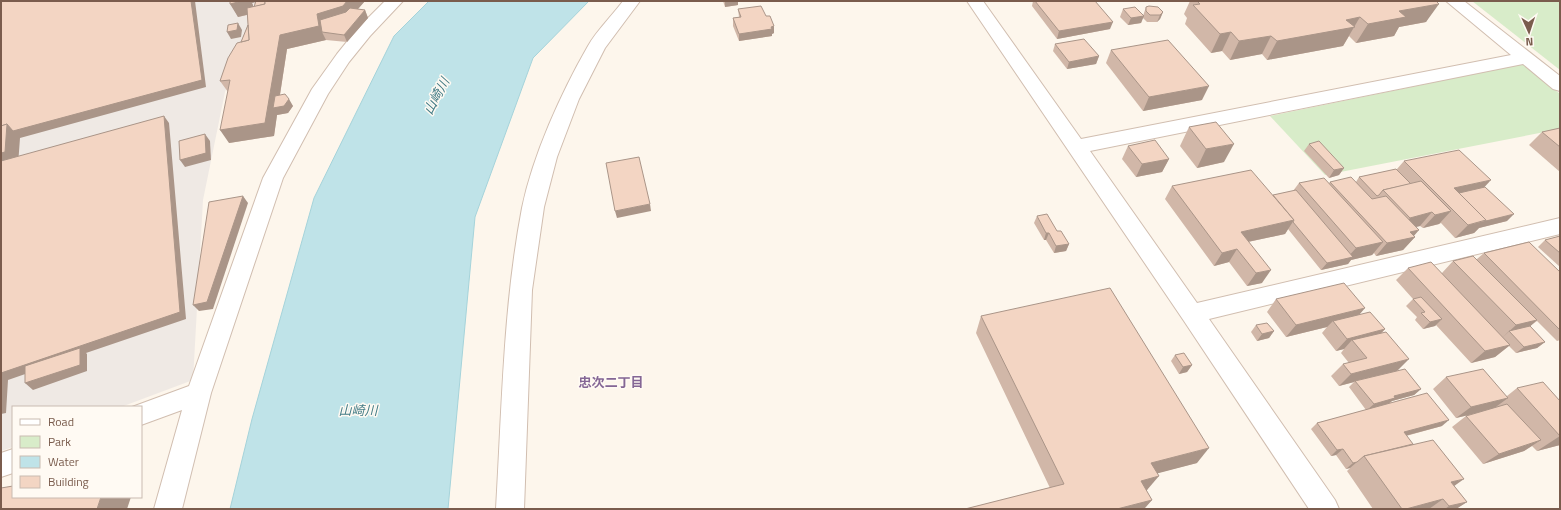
<svg xmlns="http://www.w3.org/2000/svg" width="1561" height="510" viewBox="0 0 1561 510" font-family="'Titillium Web','Noto Sans JP',sans-serif">
	<style>
		.industrial { fill: #efe9e4 }
		.green { fill: #d8ecc9 }
		.water { fill: #bfe3e8; stroke: #a5d3da }
		.lines { fill: none; stroke-linecap: round; stroke-linejoin: round }
		.minor-casing { stroke: #d1beb0; stroke-width: 2 }
		.minor { fill: #fff; fill-rule: evenodd }
		.wall { fill: #d1b7a8; fill-rule: evenodd }
		.shaded-wall { fill: #aa9588 }
		.building { fill: #f3d5c3; stroke: #aa9588 }
		.labels { text-anchor: middle; stroke-width: 3; stroke-linejoin: round; paint-order: stroke }
		.water-label { font-size: 13px; font-style: italic; fill: #437c86; stroke: #fffaf3 }
		.neighbourhood-label { font-size: 13px; font-weight: bold; fill: #846695; stroke: #fffaf3 }
	</style>
	<rect width="100%" height="100%" fill="#fdf6ec"/>
	<path class="industrial" d="M1,1H260L225,92L203,200L193,380L121,407H13V447L1,451Z"/>
	<g class="green">
		<path d="M1472,1H1560V70Z"/>
		<path d="M1523,64L1560,94V129L1325,175L1270,116Z"/>
	</g>
	<path class="water" d="M429,1H589L533,58L475,217L448,509H230L252,419L314,198L394,36Z"/>
	<g class="lines">
		<defs>
			<g id="minor">
				<path d="M385,1H403L370,36L349,62L328,94L283,178L211,393L182,509H154L182,410L141,425V407H132L189,386L263,178L312,89L337,54L358,28Z"/>
				<path d="M623,1H640L605,48L579,99L557,157L544,207L532,290L524,509H496C502,409 503,307 522,208C533,155 561,93 588,46C597,30 612,16 623,1Z"/>
				<path d="M967,1H983L1081,139L1511,55L1446,1H1464L1560,76V91L1553,89L1523,64L1090,151L1197,303L1560,218V234L1209,319L1335,500L1339,509H1309L1184,321Z"/>
				<path d="M13,449V473L1,477V453Z"/>
			</g>
		</defs>
		<use href="#minor" class="minor-casing"/>
		<use href="#minor" class="minor"/>
	</g>
	<g class="wall">
		<path d="M230,1H365L358,9L365,10L368,18L347,42L326,40L287,49L280,95L293,106L288,113L277,115L274,136L229,143L228,92L220,81L241,42L248,25L247,15L238,17ZM255,2L254,7H253L252,3Z"/>
		<path d="M723,1H738V5L725,7Z"/>
		<path d="M1033,1H1095L1110,29L1057,39L1032,6Z"/>
		<path d="M1190,1H1436L1426,22L1399,27L1394,36L1356,43L1349,36L1343,46L1267,60L1262,54L1230,60L1222,51L1211,53L1185,24L1187,18L1184,14Z"/>
		<path d="M1146,7L1163,12L1160,19L1157,22H1147L1143,18V16L1141,23L1128,25L1120,17L1123,9L1143,16Z"/>
		<path d="M738,9L774,33L772,34V36L739,41L733,26V18L739,17Z"/>
		<path d="M1055,44L1099,56L1096,64L1067,69L1053,51Z"/>
		<path d="M1111,50L1202,100L1143,111L1106,63Z"/>
		<path d="M1189,127L1224,162L1197,168L1180,146Z"/>
		<path d="M1560,128V172L1529,145L1542,132Z"/>
		<path d="M1309,144L1344,168L1339,175L1329,178L1304,151Z"/>
		<path d="M1128,146L1169,159L1162,172L1136,177L1122,159Z"/>
		<path d="M1404,161L1484,188L1507,221L1479,228L1474,233L1455,238L1441,223L1439,224L1423,228L1420,226L1416,227L1414,236L1415,237L1403,250L1376,256L1374,253L1372,255L1351,260L1348,264L1321,270L1288,229L1285,234L1248,242L1262,283L1247,286L1229,262L1214,266L1165,199L1172,186L1273,195L1293,191L1299,183H1329L1330,182H1356L1359,177L1397,169Z"/>
		<path d="M1037,216L1069,244L1066,251L1054,253L1046,240H1044L1034,223Z"/>
		<path d="M1560,236V267L1538,247L1545,240Z"/>
		<path d="M1484,253L1560,272V340L1557,341L1537,321L1530,326L1545,342L1537,348L1516,353L1509,346L1495,357L1471,363L1436,325L1435,326L1423,329L1415,320L1417,317L1406,306L1413,299L1396,280L1408,268L1442,273L1453,261L1477,259Z"/>
		<path d="M1276,299L1360,314L1385,329L1382,333L1397,371L1421,389L1414,395L1392,401L1389,404L1442,426L1406,436L1413,444L1454,486L1467,502L1456,509H1373L1347,471L1350,468L1346,469L1336,455L1331,456L1311,429L1317,423L1366,410L1349,387L1354,382L1339,386L1331,376L1343,364L1349,363L1341,353L1344,349L1336,351L1322,333L1327,327L1286,337L1267,312Z"/>
		<path d="M981,316L1197,463L1157,473L1147,490L1146,491L1152,500L1144,509H965L1050,488L976,333Z"/>
		<path d="M1256,325L1274,331L1269,338L1257,341L1251,332Z"/>
		<path d="M1175,355L1192,365L1187,372L1179,374L1171,361Z"/>
		<path d="M1446,377L1507,396L1517,388L1560,401V445L1537,451L1532,446L1524,451L1483,464L1452,427L1466,416L1469,415L1456,418L1433,389Z"/>
	</g>
	<g class="shaded-wall">
		<path d="M191,1H195L206,87L20,138L18,165L1,170V153L7,124Z"/>
		<path d="M242,1H260L252,3L253,5L254,13L238,17L230,4Z"/>
		<path d="M347,1H365L349,19L322,32L326,40L287,49L278,107L289,99L293,106L288,113L277,115L274,136L229,143L220,130L280,35L317,14Z"/>
		<path d="M725,1H738V5L725,7Z"/>
		<path d="M1439,4L1426,22L1399,27L1394,36L1356,43L1368,24L1399,11Z"/>
		<path d="M365,10L368,18L347,42L344,35Z"/>
		<path d="M1163,12L1160,19L1157,22L1160,15Z"/>
		<path d="M1144,16L1141,23L1128,25L1131,18Z"/>
		<path d="M1360,17L1343,46L1267,60L1277,41L1346,20Z"/>
		<path d="M1113,22L1110,29L1057,39L1059,31Z"/>
		<path d="M238,23L242,30L241,37L231,39L227,32Z"/>
		<path d="M774,26V33L772,34V36L739,41V34Z"/>
		<path d="M1231,32L1222,51L1211,53L1220,34Z"/>
		<path d="M1271,36L1262,54L1230,60L1239,41Z"/>
		<path d="M1099,56L1096,64L1067,69L1069,62Z"/>
		<path d="M1209,86L1202,100L1143,111L1149,97Z"/>
		<path d="M164,116L169,123L186,319L86,353L87,354V371L33,390L25,383L80,355L8,380L6,413L1,414V373Z"/>
		<path d="M205,134L210,141L211,160L185,167L180,160Z"/>
		<path d="M1234,144L1224,162L1197,168L1206,149Z"/>
		<path d="M1169,159L1162,172L1136,177L1142,164Z"/>
		<path d="M1344,168L1339,175L1329,178L1334,170Z"/>
		<path d="M1491,180L1479,193L1457,198L1454,188Z"/>
		<path d="M243,196L248,203L213,309L199,311L193,305Z"/>
		<path d="M650,204L651,211L617,218L615,211Z"/>
		<path d="M1451,211L1439,224L1423,228L1435,215Z"/>
		<path d="M1432,212L1420,226L1398,231L1410,218Z"/>
		<path d="M1514,214L1507,221L1479,228L1474,233L1455,238L1468,225Z"/>
		<path d="M1294,220L1285,234L1233,245L1241,232Z"/>
		<path d="M1419,230L1413,237H1415L1403,250L1376,256L1387,243L1410,232Z"/>
		<path d="M1046,233H1049L1046,240H1044Z"/>
		<path d="M1383,242L1372,255L1351,260L1348,264L1321,270L1327,263L1347,258L1356,248Z"/>
		<path d="M1069,244L1066,251L1054,253L1056,246Z"/>
		<path d="M1237,249L1229,262L1214,266L1222,253Z"/>
		<path d="M1271,270L1262,283L1247,286L1256,273Z"/>
		<path d="M1365,308L1354,321H1333L1327,327L1286,337L1296,325Z"/>
		<path d="M1442,319L1435,326L1423,329L1430,322Z"/>
		<path d="M1537,320L1523,333L1509,331L1502,338L1516,325Z"/>
		<path d="M1385,329L1373,341L1352,340L1344,349L1336,351L1347,339Z"/>
		<path d="M1274,331L1269,338L1257,341L1262,334Z"/>
		<path d="M1545,342L1537,348L1516,353L1524,347Z"/>
		<path d="M1510,345L1495,357L1471,363L1485,351Z"/>
		<path d="M1409,359L1397,371L1355,381L1354,382L1339,386L1351,374Z"/>
		<path d="M1192,365L1187,372L1179,374L1183,367Z"/>
		<path d="M1421,389L1414,395L1392,401L1388,404L1367,410L1374,404L1394,396Z"/>
		<path d="M1508,398L1493,409L1456,418L1471,407Z"/>
		<path d="M1449,420L1442,426L1397,438L1404,432Z"/>
		<path d="M1560,436V445L1537,451Z"/>
		<path d="M1541,440L1524,451L1483,464L1499,454Z"/>
		<path d="M1209,448L1197,463L1140,478L1151,463Z"/>
		<path d="M1343,449L1336,455L1331,456L1337,450Z"/>
		<path d="M1357,462L1350,468L1346,469L1353,463Z"/>
		<path d="M1159,476L1147,490L1130,495L1141,481Z"/>
		<path d="M1464,479L1443,494L1451,482Z"/>
		<path d="M101,497H131L127,509H97Z"/>
		<path d="M1443,499L1429,509H1406Z"/>
		<path d="M1152,500L1144,509H1117Z"/>
		<path d="M1467,502L1456,509H1445L1449,506Z"/>
	</g>
	<g class="building">
		<path d="M1,1H191L202,80L13,131L7,124L1,126Z"/>
		<path d="M230,1H242L230,4Z"/>
		<path d="M256,1H265V4L254,7Z"/>
		<path d="M265,1H347L343,6L317,14L319,26L280,35L265,123L220,130L230,80L220,81L228,58L237,43L249,40L247,8L265,4Z"/>
		<path d="M1035,1H1095L1113,22L1059,31Z"/>
		<path d="M1197,1H1436L1439,4L1399,11L1406,17L1368,24L1360,17L1346,20L1355,27L1277,41L1271,36L1239,41L1231,32L1220,34L1193,5L1200,4Z"/>
		<path d="M761,6L766,16H770L774,26L771,27L772,29L739,34L733,18L741,17L738,9Z"/>
		<path d="M1149,6L1158,7L1163,12L1160,15H1150L1146,11V7Z"/>
		<path d="M1135,7L1144,16L1131,18L1123,9Z"/>
		<path d="M350,8L365,10L344,35L322,32L320,20L346,12Z"/>
		<path d="M238,23L237,30L227,32L228,25Z"/>
		<path d="M248,25L249,40L241,42Z"/>
		<path d="M1084,39L1099,56L1069,62L1055,44Z"/>
		<path d="M1168,40L1209,86L1149,97L1111,50Z"/>
		<path d="M285,94L289,99L284,106L273,108L275,96Z"/>
		<path d="M164,116L180,312L1,373V161Z"/>
		<path d="M1216,122L1234,144L1206,149L1189,127Z"/>
		<path d="M7,124L5,152L1,153V126Z"/>
		<path d="M1560,128V147L1542,132Z"/>
		<path d="M205,134L206,153L180,160L179,141Z"/>
		<path d="M1155,140L1169,159L1142,164L1128,146Z"/>
		<path d="M1319,141L1344,168L1334,170L1309,144Z"/>
		<path d="M1459,150L1491,180L1454,188L1486,220L1468,225L1404,161Z"/>
		<path d="M639,157L650,204L615,211L606,163Z"/>
		<path d="M1396,169L1411,184L1383,190L1379,195L1377,196L1359,177Z"/>
		<path d="M1251,170L1294,220L1241,232L1271,270L1256,273L1237,249L1222,253L1172,186Z"/>
		<path d="M1351,177L1372,199L1386,196L1419,230L1410,232L1415,237L1387,243L1330,182Z"/>
		<path d="M1324,178L1383,242L1356,248L1299,183Z"/>
		<path d="M1421,181L1451,211L1435,215L1432,212L1410,218L1383,190Z"/>
		<path d="M1485,187L1514,214L1486,221V220L1459,193Z"/>
		<path d="M1296,190L1353,257L1327,263L1293,222L1294,220L1273,195Z"/>
		<path d="M243,196L207,302L193,305L209,202Z"/>
		<path d="M1047,214L1057,231H1061L1069,244L1056,246L1049,233H1046L1037,216Z"/>
		<path d="M1560,236V253L1545,240Z"/>
		<path d="M1529,242L1560,272V330L1484,253Z"/>
		<path d="M1473,256L1537,320L1516,325L1453,261Z"/>
		<path d="M1431,262L1510,345L1485,351L1408,268Z"/>
		<path d="M1344,283L1365,308L1296,325L1276,299Z"/>
		<path d="M1110,288L1209,448L1151,463L1159,476L1141,481L1152,500L1117,509H965L1064,484L981,316Z"/>
		<path d="M1421,297L1442,319L1430,322L1421,313L1425,312L1413,299Z"/>
		<path d="M1370,312L1385,329L1347,339L1333,321Z"/>
		<path d="M1267,323L1274,331L1262,334L1256,325Z"/>
		<path d="M1530,326L1545,342L1524,347L1509,331Z"/>
		<path d="M1386,332L1409,359L1351,374L1343,364L1367,358L1352,340Z"/>
		<path d="M80,348V365L25,383V366Z"/>
		<path d="M1184,353L1192,365L1183,367L1175,355Z"/>
		<path d="M1405,369L1421,389L1394,396L1395,398L1374,404L1355,381Z"/>
		<path d="M1483,369L1508,398L1471,407L1446,377Z"/>
		<path d="M1543,382L1560,401V436L1517,388Z"/>
		<path d="M1427,393L1449,420L1404,432L1413,444L1364,456L1357,462L1353,463L1343,449L1337,450L1317,423Z"/>
		<path d="M1507,404L1541,440L1499,454L1466,416Z"/>
		<path d="M1433,440L1464,479L1451,482L1467,502L1449,506L1443,499L1406,509H1402L1364,456Z"/>
		<path d="M13,486V497H101L97,509H1V488Z"/>
	</g>
	<g class="labels">
		<g class="water-label">
			<text transform="translate(436 96) rotate(-62)" y="5">山崎川</text>
			<text x="358" y="415">山崎川</text>
		</g>
		<g class="neighbourhood-label">
			<text x="611" y="387">忠次二丁目</text>
		</g>
	</g>
	<rect width="1561" height="510" fill="none" stroke="#7a5c4d" stroke-width="4"/>
	<rect x="12" y="406" width="130" height="92" fill="#fffaf3" stroke="#cabbb1"/>
	<rect x="20" y="419" width="20" height="6" fill="#ffffff" stroke="#cabbb1"/>
	<text x="48" y="426" font-size="12" fill="#7a5c4d">Road</text>
	<rect x="20" y="436" width="20" height="12" fill="#d8ecc9" stroke="#cabbb1"/>
	<text x="48" y="446" font-size="12" fill="#7a5c4d">Park</text>
	<rect x="20" y="456" width="20" height="12" fill="#bfe3e8" stroke="#cabbb1"/>
	<text x="48" y="466" font-size="12" fill="#7a5c4d">Water</text>
	<rect x="20" y="476" width="20" height="12" fill="#f3d5c3" stroke="#cabbb1"/>
	<text x="48" y="486" font-size="12" fill="#7a5c4d">Building</text>
	<g transform="translate(1529 32) rotate(177)" stroke="#fffaf3" stroke-width="3" paint-order="stroke">
	<path d="M0-3L7 15L0 10L-7 15Z" fill="#7a5c4d"/>
	<text y="-6" font-size="11" font-weight="bold" text-anchor="middle" fill="#7a5c4d">N</text>
	</g>
</svg>
